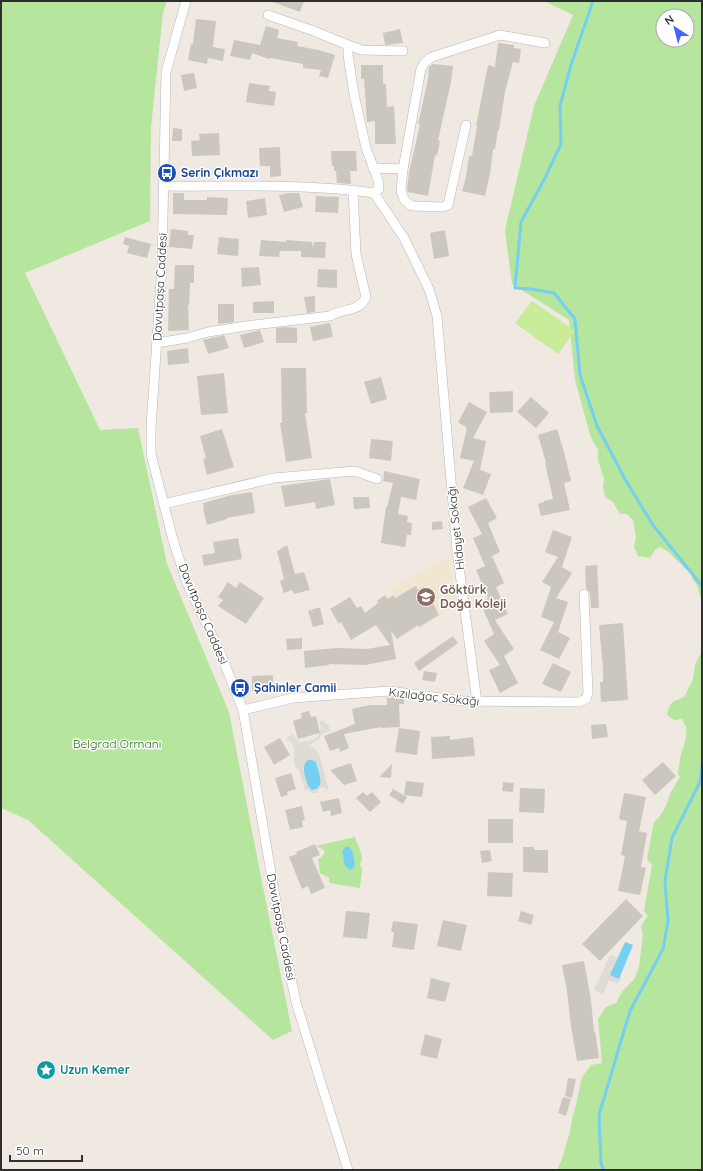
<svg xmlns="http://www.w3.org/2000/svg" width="703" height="1171" viewBox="0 0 703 1171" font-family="Quicksand,sans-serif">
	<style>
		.education { fill: #f0e6d1 }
		.green { fill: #b6e59e; fill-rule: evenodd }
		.pitch { fill: #c9ec9a }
		.plaza { fill: #dfdcd8 }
		.water { fill: #75cff0 }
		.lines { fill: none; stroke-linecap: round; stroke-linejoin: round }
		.stream { stroke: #75cff0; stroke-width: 3 }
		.building { fill: #cbc7bf }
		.minor-casing { stroke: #b4b7c1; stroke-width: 10 }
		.minor { stroke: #fff; stroke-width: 9 }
		.labels { text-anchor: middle; stroke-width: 3; stroke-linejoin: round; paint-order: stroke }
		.transit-label { font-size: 12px; font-weight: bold; fill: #164399; stroke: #fff; text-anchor: start }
		.street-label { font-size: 12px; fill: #2e2e2e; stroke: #fff }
		.education-label { font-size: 12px; font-weight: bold; fill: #785e54; stroke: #fff; text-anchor: start }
		.park-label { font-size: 12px; fill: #2c6e1b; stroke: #fff }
		.culture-label { font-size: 12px; font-weight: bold; fill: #0d838f; stroke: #fff; text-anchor: start }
	</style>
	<rect width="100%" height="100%" fill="#efe9e1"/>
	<path class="education" d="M449,556L456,604L418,629L391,589Z"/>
	<g class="green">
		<path d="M1,1H167L163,13L151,127L150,221L25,273L100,430L138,428L167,564L229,712L258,862L292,1031L273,1040L28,820L1,808Z"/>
		<path d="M544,1H702V601L700,596L697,585L693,580L691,574L667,551L660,547L655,550L650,558L638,556L634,547L636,537L633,520L627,514H620L613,502L605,497L603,486L604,479L598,460V449L591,438L575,380L569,320L512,284L505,230L534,106L573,15ZM663,16H687V40H663Z"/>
		<path d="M702,651V1170H557L562,1159L570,1131L572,1119L576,1105L582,1077L591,1065L602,1063L598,1019L606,1007L616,1003L622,992L635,978L639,966L642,943L643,934L641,926C644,923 644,919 648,916L644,911L652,865L647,859L654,822L660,816L666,806L670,794L680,777L678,774C679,768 679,761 681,755C683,747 688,736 686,727C686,725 683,722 682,719L674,720L667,715C671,700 671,703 684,697L693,680L695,665Z"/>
		<path d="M355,837C357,846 366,856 360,864L362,869L360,888L329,883V878L320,873L318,860L325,853L324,850L316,846Z"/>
	</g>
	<path class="pitch" d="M532,301L575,331L558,354L515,323Z"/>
	<g class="plaza">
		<path d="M319,720L325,722L329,726L330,731L322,734L319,739L310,745L319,753L329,791L323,787L320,788L317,793H312L308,790L305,791L299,770L296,768L294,764V748L291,742L286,739L292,734L300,742L309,741L317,737L320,732L321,727Z"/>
		<path d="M610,955L618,958L611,975L621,978L618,984L609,980L603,994L594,990Z"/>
	</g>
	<g class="water">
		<path d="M308,760H312L316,762C318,772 327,788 312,790L308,786C306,778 300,766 308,760Z"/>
		<path d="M345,847H349L352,850L355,865L352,869L350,870C340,862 346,859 342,852Z"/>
		<path d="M625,942L633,945L619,979L610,975Z"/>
	</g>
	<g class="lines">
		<g class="stream">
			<path d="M593,1L571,65L560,106L561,144L545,178L521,222L515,288L531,289L554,293L575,319L580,375L597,426L626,481L653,525L702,586"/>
			<path d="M604,1170L601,1164L599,1115L630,1011L663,949L668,921L665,881L672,838L700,782L702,765"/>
		</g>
	</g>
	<g class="building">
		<path d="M273,1H304L300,12L273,2Z"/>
		<path d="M196,19L216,21L213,47L225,49L223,61L208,58L207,64L188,60L191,44H193Z"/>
		<path d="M266,26L279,30L277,38L298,42L297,46L319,50L335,55L328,78L319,76L321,70L303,68V64L270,58L269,59L252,53L250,60L230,56L234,40L260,45Z"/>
		<path d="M400,29L403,43L385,45L383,33Z"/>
		<path d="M498,43L514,45V48L521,49L519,63L513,62L505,92L499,130H498L495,149H493L490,174L485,196L462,191L466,177L469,156H472L477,126H476L485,80L488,65L495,67Z"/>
		<path d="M433,64L453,66L451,82L438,140L440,141L437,156L435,155L428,196L408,192L407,190L409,172L420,125L418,124L428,79L429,67Z"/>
		<path d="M361,65H383V84H386L387,107L394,106L396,144H375V121L367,122L364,79H361Z"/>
		<path d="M194,73L197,88L184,91L181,75Z"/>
		<path d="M249,83L270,86L269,91L276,92L274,106L246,102Z"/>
		<path d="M173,128L182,129V141H172Z"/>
		<path d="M219,133L220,155L192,156L191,141L200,140L199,134Z"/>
		<path d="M280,147L281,176L270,177V166H260L259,148Z"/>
		<path d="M331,151H356L357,171H350L351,184L337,183L336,171H334V166H332Z"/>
		<path d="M173,193H184V200H207V197L228,198L227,215L173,214Z"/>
		<path d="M289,193H299L303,207L284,212L279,195Z"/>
		<path d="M316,196L339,197L338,213L315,212Z"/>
		<path d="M265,198L267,215L248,218L246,201Z"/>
		<path d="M171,229L188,231V235H194L192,249L169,247Z"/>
		<path d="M445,230L449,256L434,259L430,233Z"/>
		<path d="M125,237L151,244L147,258L127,253L129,246L123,244Z"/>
		<path d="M219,237L239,239L238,256L217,254Z"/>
		<path d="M261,240L286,242V240L312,242L313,248L314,242H326L325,258L301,257V251H280L279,257L259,256Z"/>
		<path d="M175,265H194V283H190L189,305H188L189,330L168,331L169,289H174Z"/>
		<path d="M259,267L261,285L242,287L241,268Z"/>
		<path d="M318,269L337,270V288L317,287Z"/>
		<path d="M315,296V312L307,313L304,297Z"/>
		<path d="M274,301V313H253V302Z"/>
		<path d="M218,304H234V322L218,324Z"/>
		<path d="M330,323L333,337L313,341L310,327Z"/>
		<path d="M285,327L297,328V343H276V328Z"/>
		<path d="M260,330L264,342L244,348L240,335Z"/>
		<path d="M224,335L229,348L208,354L203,340Z"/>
		<path d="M188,348L189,363L168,365L167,351Z"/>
		<path d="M281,368H306L307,413H305L312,458L286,462L280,423H282Z"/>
		<path d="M224,373L228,413L201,415L197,376Z"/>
		<path d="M381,377L387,399L371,404L364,382Z"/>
		<path d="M513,391V412L490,413L489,392Z"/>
		<path d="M531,397L549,413L536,428L517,412Z"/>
		<path d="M469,402L487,412L473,438L486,441L480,470L491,474L483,495L463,488L474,461L460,458L467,428L458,422Z"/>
		<path d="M222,429L234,467L207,475L203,459L206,458L200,436Z"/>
		<path d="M557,429L564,452L571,481L564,483L570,510L541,516L538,504L544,502V501L553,499L545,463H546L538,435Z"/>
		<path d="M371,439L393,441L391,461L369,458Z"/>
		<path d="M384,471L420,479L416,500L401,497L398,514L408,516L407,522L412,523L411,535H407L405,547L381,543L386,507H387L393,483L383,481Z"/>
		<path d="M330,479L335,505L316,509L315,502L285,507L281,486Z"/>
		<path d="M252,492L255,513L227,518V519L207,525L203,509H204L203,503L232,495Z"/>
		<path d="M353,497H369L370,508L354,509Z"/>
		<path d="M486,498L497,518L488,523L500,552L492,556L504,583L496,587L508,614L495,620L514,649L504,656L518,683L500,693L489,670L500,665L484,641L494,634L480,602L488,598L476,570L485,566L473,538L482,534L468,507Z"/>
		<path d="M442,521L443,529L432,530V522Z"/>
		<path d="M553,530L572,537L562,567L572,573L556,598L568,602L558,632L570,638L559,659L540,650L554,622L541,617L551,587L542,582L558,557L545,552Z"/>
		<path d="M238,538L242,559L204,566L202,555L215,553L213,542Z"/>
		<path d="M287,545L295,574L304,572L310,590L294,594L292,590L284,593L280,581L284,579L277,551Z"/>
		<path d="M597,565L599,608H591L590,593L586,588L585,566Z"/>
		<path d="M228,582L236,588L240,582L264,598L246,624L218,606L223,600L218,597Z"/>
		<path d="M416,586L418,590L424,586L439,615L419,627L418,625L397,639L391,631L396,659L365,665L329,664V665L305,668L304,651L337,648L367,649L390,645L376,625L351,640L341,622L339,624L330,609L350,597L357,608L361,606L365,613L378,603L377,601L385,595L388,599L393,595L395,598Z"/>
		<path d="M317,608H320L324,624L313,627L308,611Z"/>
		<path d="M623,623L628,700L601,702L600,682H603V669L599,625Z"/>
		<path d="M453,636L458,643L419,671L414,663Z"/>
		<path d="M302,638V649L287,650L286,639Z"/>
		<path d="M553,663L571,672L561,692L542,684Z"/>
		<path d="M424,671L437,673L435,682L422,680Z"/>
		<path d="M273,675V690L252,691V676Z"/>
		<path d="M387,697L404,699V704H399L400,727L381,728V727L344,734L349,748L340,752L339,748L330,751L324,736L355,724L352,709L370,705H387Z"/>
		<path d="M309,711L311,717L316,716L320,733L298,739L293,721L302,718L301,713Z"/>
		<path d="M606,724L608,737L592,739L591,725Z"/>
		<path d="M399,728L420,731L417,755L395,752Z"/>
		<path d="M450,736V740L473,737L475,756L432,759L431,737Z"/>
		<path d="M280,738L290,755L274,765L264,747Z"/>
		<path d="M663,762L676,776L655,795L642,780Z"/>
		<path d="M351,763L357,781L344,785L330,770Z"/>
		<path d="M392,764L391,778L379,777Z"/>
		<path d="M291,773L296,789L287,792L288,795L281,797L275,778Z"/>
		<path d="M406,781L424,783L422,797L404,795Z"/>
		<path d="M503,782L514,783L513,792L502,791Z"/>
		<path d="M520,788L545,789L544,813L519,812Z"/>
		<path d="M393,789L407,797L403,804L389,795Z"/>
		<path d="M363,792L367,796L372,792L381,802L370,812L356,798Z"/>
		<path d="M624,793L646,797L639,831L647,833L641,867L646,868L640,895L618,891L625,856L621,855L627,821L619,819Z"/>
		<path d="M339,798L342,813L331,816L330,810L323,812L320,802Z"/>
		<path d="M302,806L305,820L302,821L303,827L290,830L285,810Z"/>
		<rect x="488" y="819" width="25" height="24"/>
		<path d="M315,844L320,855L312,858L325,888L311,894L308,886L302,889L289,857L297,854L296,852Z"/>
		<path d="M523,847H534V850H548V873L523,872Z"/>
		<path d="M490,850L492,861L482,863L480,851Z"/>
		<path d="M488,872L513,873L512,897L487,896Z"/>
		<path d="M626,899L643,916L600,961L582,944Z"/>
		<path d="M346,911L370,913L367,939L343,937Z"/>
		<path d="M521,911L534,915L531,925L518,921Z"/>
		<path d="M443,920L467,925L461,951L437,946Z"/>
		<path d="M393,921L418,924L414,950L392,947L394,932H391Z"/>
		<path d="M584,961L591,1000L594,1032L595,1031L599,1058L577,1061L571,1026L567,991L562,965Z"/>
		<path d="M431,978L450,983L445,1002L427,998Z"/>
		<path d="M425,1034L442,1039L437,1059L420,1055Z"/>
		<path d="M568,1078L576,1079L572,1098L565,1096Z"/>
		<path d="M563,1097L571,1099L566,1116L558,1113Z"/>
	</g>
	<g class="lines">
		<defs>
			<g id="minor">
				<path d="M186,1L166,72L162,265L151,427V454L173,540L187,583L220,652L243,710L280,925L296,1002L348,1170"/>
				<path d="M348,45L362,50L403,51"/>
				<path d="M373,168L403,169L421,69L425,62L432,57L500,35L545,43"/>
				<path d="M403,169L401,191L405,201L412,206L443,207L448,205L466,125"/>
				<path d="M163,186C233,187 305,183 374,193L379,189L378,180L366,148L354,94L348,55V45L311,30L268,15"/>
				<path d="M374,193L404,238L429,289L437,316L457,551L477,702"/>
				<path d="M157,343L187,338L208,332L246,326L330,316C344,308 360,312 366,297L356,254L353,190"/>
				<path d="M164,504L274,478L355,471L377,479"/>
				<path d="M243,710L293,698L389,691L463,701L579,702L586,699L588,693L584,594"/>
			</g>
		</defs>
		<use href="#minor" class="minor-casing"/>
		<use href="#minor" class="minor"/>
	</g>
	<defs>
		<symbol id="bus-disc" viewBox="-11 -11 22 22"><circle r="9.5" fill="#1a4fb4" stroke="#fff"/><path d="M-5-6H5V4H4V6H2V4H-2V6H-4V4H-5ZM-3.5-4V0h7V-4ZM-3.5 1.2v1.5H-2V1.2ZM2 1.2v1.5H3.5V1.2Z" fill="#fff"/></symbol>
		<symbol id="school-disc" viewBox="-11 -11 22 22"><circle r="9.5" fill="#8d6e63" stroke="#fff"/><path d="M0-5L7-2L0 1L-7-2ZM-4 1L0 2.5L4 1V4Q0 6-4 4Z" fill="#fff"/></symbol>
		<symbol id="sight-disc" viewBox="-11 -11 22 22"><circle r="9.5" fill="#0f9aa8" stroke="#fff"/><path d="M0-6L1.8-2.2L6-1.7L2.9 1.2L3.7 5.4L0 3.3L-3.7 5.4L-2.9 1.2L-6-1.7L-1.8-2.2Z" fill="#fff"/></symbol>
	</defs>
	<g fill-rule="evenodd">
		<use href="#bus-disc" x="156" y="162" width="22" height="22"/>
		<use href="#school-disc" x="415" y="586" width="22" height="22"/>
		<use href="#bus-disc" x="229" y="677" width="22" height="22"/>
		<use href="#sight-disc" x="35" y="1059" width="22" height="22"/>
	</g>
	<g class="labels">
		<g class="transit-label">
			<text x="181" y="177">Serin Çıkmazı</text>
			<text x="254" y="692">Şahinler Camii</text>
		</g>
		<g class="street-label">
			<text transform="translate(160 287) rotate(-87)" y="4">Davutpaşa Caddesi</text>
			<text transform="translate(456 528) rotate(-96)" y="4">Hidayet Sokağı</text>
			<text transform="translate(203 614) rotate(67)" y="4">Davutpaşa Caddesi</text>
			<text transform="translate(434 697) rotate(6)" y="4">Kızılağaç Sokağı</text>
			<text transform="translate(281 927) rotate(79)" y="4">Davutpaşa Caddesi</text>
		</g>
		<g class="education-label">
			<text x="440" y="594">Göktürk<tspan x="440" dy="14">Doğa Koleji</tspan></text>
		</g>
		<g class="park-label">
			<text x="117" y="748">Belgrad Ormanı</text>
		</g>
		<g class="culture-label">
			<text x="60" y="1074">Uzun Kemer</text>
		</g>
	</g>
	<rect width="703" height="1171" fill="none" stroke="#2e2e2e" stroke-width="4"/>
	<g transform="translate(675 28) rotate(324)"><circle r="19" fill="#ffffff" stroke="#ababab"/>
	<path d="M0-3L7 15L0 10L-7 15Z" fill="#4264fb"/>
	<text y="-6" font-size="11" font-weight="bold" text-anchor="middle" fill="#2e2e2e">N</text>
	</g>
	<path d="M10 1155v6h72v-6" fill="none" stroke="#2e2e2e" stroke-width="2"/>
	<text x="16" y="1155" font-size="12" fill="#2e2e2e" stroke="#ffffff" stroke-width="3" paint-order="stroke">50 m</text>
</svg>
